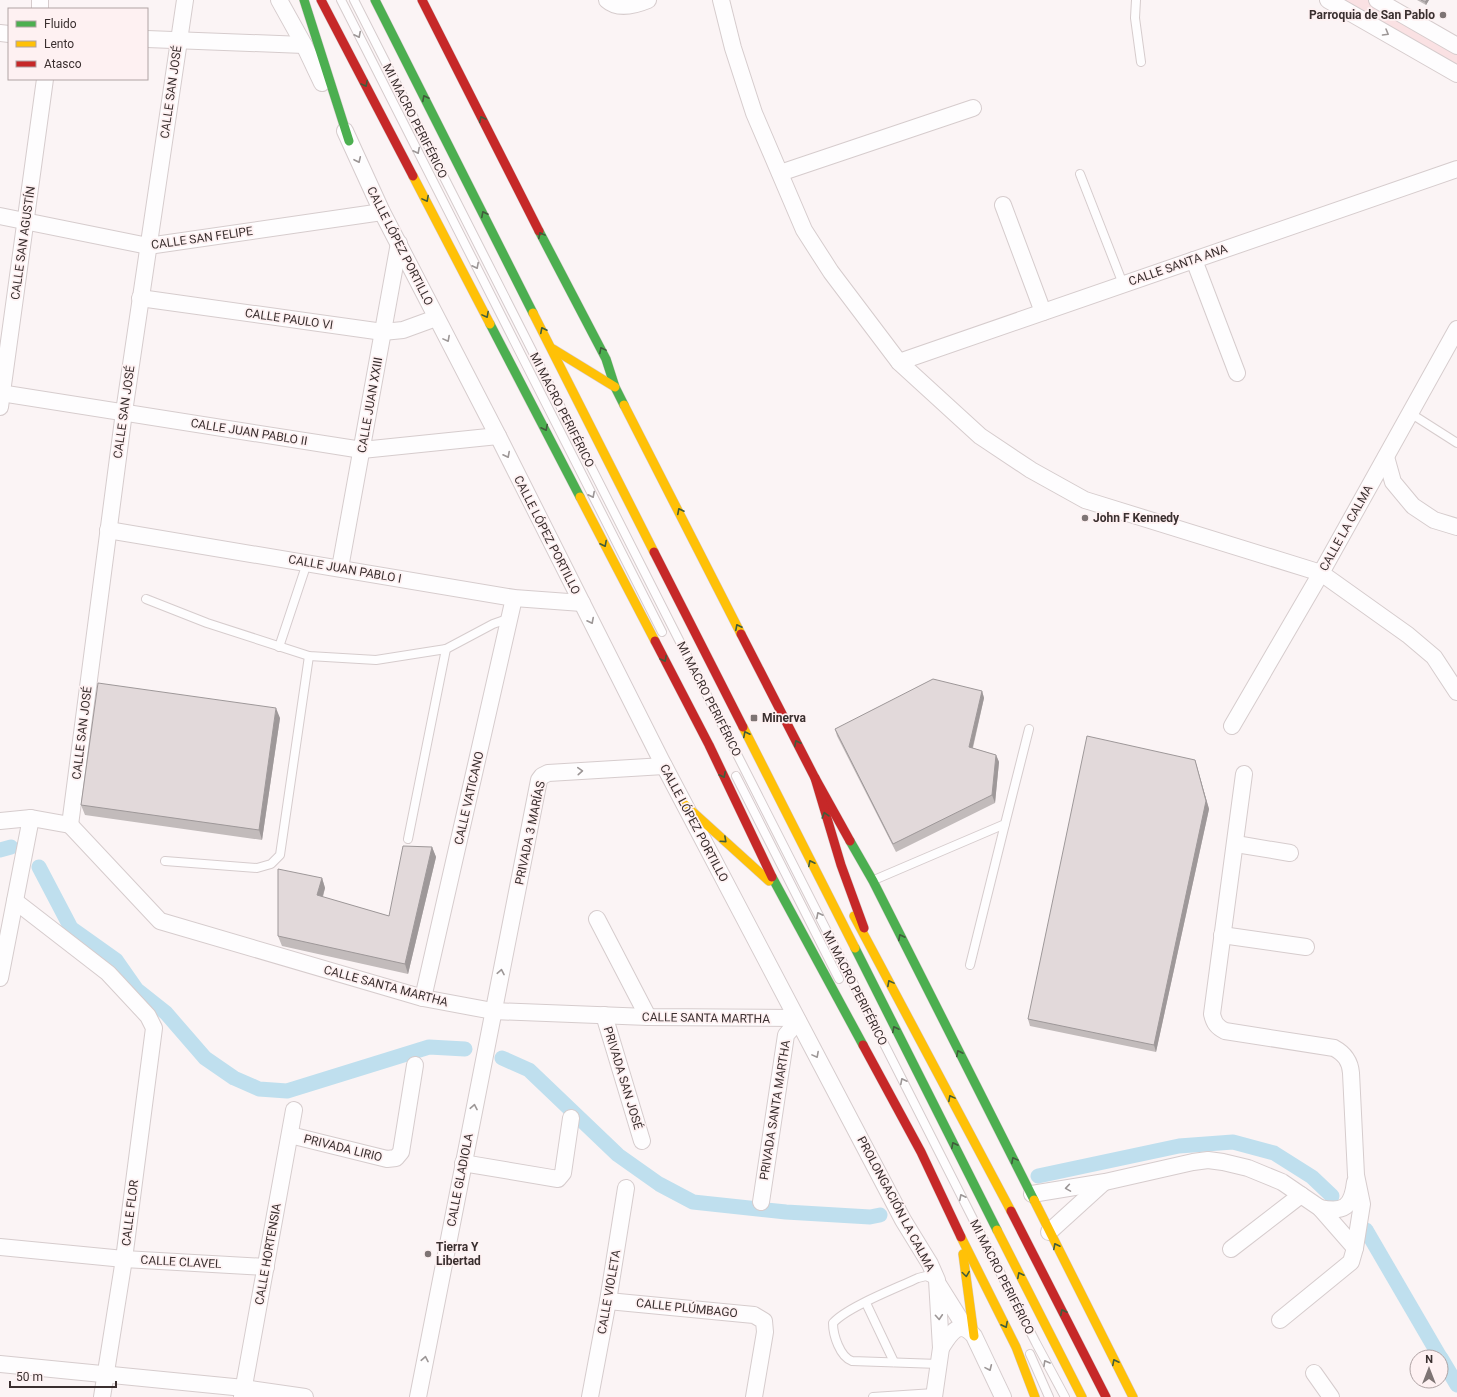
<svg xmlns="http://www.w3.org/2000/svg" width="1457" height="1397" viewBox="0 0 1457 1397" font-family="Roboto,sans-serif">
	<style>
		.green { fill: #fae1e3 }
		.lines { fill: none; stroke-linecap: round; stroke-linejoin: round }
		.canal { stroke: #bfdfee; stroke-width: 15 }
		.lane-casing { stroke: #d6cccd; stroke-width: 10 }
		.street-casing { stroke: #d6cccd; stroke-width: 18 }
		.fast-casing { stroke: #d6cccd; stroke-width: 10 }
		.slow-casing { stroke: #d6cccd; stroke-width: 10 }
		.jam-casing { stroke: #d6cccd; stroke-width: 10 }
		.lane { stroke: #fefdfe; stroke-width: 8 }
		.street { stroke: #fefdfe; stroke-width: 16 }
		.fast { stroke: #4caf50; stroke-width: 9 }
		.slow { stroke: #ffc107; stroke-width: 9 }
		.jam { stroke: #c62828; stroke-width: 9 }
		.wall { fill: #c2bbbb }
		.shaded-wall { fill: #9e9899 }
		.building { fill: #e2d9da; stroke: #9e9899 }
		.oneway { stroke: #9c9696 }
		.oneway2 { stroke: #405c3b }
		.poi-dot { fill: #7e7474; stroke: #fef1f2; stroke-width: 1.5 }
		.labels { text-anchor: middle; stroke-width: 3.5; stroke-linejoin: round; paint-order: stroke }
		.poi-label { font-size: 12px; font-weight: bold; fill: #3a2f2f; stroke: #fef1f2; text-anchor: start }
		.street-label { font-size: 12px; fill: #3a2f2f; stroke: #fef1f2 }
	</style>
	<rect width="100%" height="100%" fill="#fbf4f5"/>
	<path class="green" d="M1335,0H1369L1457,50V70Z"/>
	<g class="lines">
		<g class="canal">
			<path d="M0,850L11,847"/>
			<path d="M39,867L71,928L116,960L137,990L166,1013L205,1058L234,1078L259,1089L287,1091L429,1047L465,1049"/>
			<path d="M502,1058L529,1070L618,1155L659,1184L693,1202L786,1212L870,1217L880,1215"/>
			<path d="M1038,1176L1179,1146L1233,1142L1274,1153L1312,1177L1332,1196"/>
			<path d="M1366,1230L1440,1357"/>
			<path d="M1441,1358L1457,1385"/>
		</g>
		<defs>
			<g id="lane">
				<path d="M341,0L662,632"/>
				<path d="M354,0L1036,1343L1065,1397"/>
				<path d="M1136,0L1135,18L1141,62"/>
				<path d="M1080,174L1123,284"/>
				<path d="M1410,413L1457,443"/>
				<path d="M146,599L207,623L309,656L376,660L446,649L493,624L510,618"/>
				<path d="M279,647L307,563"/>
				<path d="M736,776L839,979"/>
				<path d="M408,839L446,649"/>
				<path d="M165,861L257,868L271,864L280,855L309,656"/>
				<path d="M874,880L1005,824L1029,729"/>
				<path d="M970,965L1005,824"/>
				<path d="M935,1280L926,1276L918,1278C897,1288 847,1307 833,1323C833,1335 840,1357 852,1361L939,1364"/>
				<path d="M866,1303L894,1362"/>
				<path d="M1030,1354L1049,1397"/>
				<path d="M873,1397L934,1393"/>
			</g>
			<g id="street">
				<path d="M279,0L304,45L322,83"/>
				<path d="M607,0C618,10 636,5 648,0"/>
				<path d="M721,0L733,48L754,113L804,230L831,272L899,362L980,436L1031,470L1085,500L1321,573L1408,635L1434,657L1457,692"/>
				<path d="M1328,0L1457,74"/>
				<path d="M1377,0L1457,46"/>
				<path d="M40,9V0"/>
				<path d="M0,33L9,34"/>
				<path d="M147,39L304,45"/>
				<path d="M345,131L382,212L498,436L661,760L903,1220L930,1264L937,1280L941,1348L934,1397"/>
				<path d="M780,173L973,108"/>
				<path d="M1003,205L1043,312"/>
				<path d="M0,216L148,246L382,212"/>
				<path d="M1194,260L1237,373"/>
				<path d="M140,298L383,332L403,330L436,318"/>
				<path d="M899,362L1457,169"/>
				<path d="M0,393L362,450L498,436"/>
				<path d="M0,407L45,79"/>
				<path d="M1386,457L1393,482L1413,506L1434,520L1457,527"/>
				<path d="M108,530L514,598L582,603"/>
				<path d="M340,568L399,243"/>
				<path d="M1232,726L1321,573L1457,329"/>
				<path d="M1244,774L1212,1014C1214,1023 1217,1027 1225,1031L1334,1048C1345,1054 1350,1061 1351,1073L1356,1175L1362,1204L1355,1248"/>
				<path d="M0,821L31,818L70,825"/>
				<path d="M70,825L124,412L185,0"/>
				<path d="M70,825L160,921L423,998L493,1011L648,1017L796,1018"/>
				<path d="M1236,844L1290,853"/>
				<path d="M15,901L108,973L148,1016L154,1028L124,1259L102,1397"/>
				<path d="M597,919L648,1017"/>
				<path d="M1222,935L1306,947"/>
				<path d="M0,978L31,818"/>
				<path d="M423,998L514,598"/>
				<path d="M604,1015L642,1141"/>
				<path d="M290,1135L387,1159L396,1158L401,1152L415,1065"/>
				<path d="M463,1163L558,1179L563,1173L571,1118"/>
				<path d="M1032,1194L1105,1182L1193,1162L1208,1160L1223,1162L1248,1168L1282,1182L1320,1208L1355,1248L1351,1262L1280,1320"/>
				<path d="M761,1202L786,1035L798,1021"/>
				<path d="M1320,1208C1344,1213 1352,1207 1355,1182"/>
				<path d="M1049,1232L1103,1183"/>
				<path d="M0,1247L124,1259L266,1267"/>
				<path d="M1231,1249L1301,1195"/>
				<path d="M938,1284L965,1327"/>
				<path d="M608,1301L754,1315L764,1321L765,1332L754,1397"/>
				<path d="M941,1348C950,1334 959,1318 974,1336L1003,1397"/>
				<path d="M0,1364L244,1388L305,1397"/>
				<path d="M1314,1373L1331,1397"/>
				<path d="M242,1397L294,1110"/>
				<path d="M418,1397L539,780L542,776L548,773L664,766"/>
				<path d="M590,1397L608,1301L626,1188"/>
			</g>
			<g id="fast">
				<path d="M304,0L349,141"/>
				<path d="M375,0L533,313"/>
				<path d="M539,231L606,359L615,387L624,405"/>
				<path d="M490,324L580,497"/>
				<path d="M850,841L873,881L1034,1200"/>
				<path d="M772,877L863,1045"/>
				<path d="M855,948L997,1230"/>
			</g>
			<g id="slow">
				<path d="M413,176L490,324"/>
				<path d="M533,313L654,552"/>
				<path d="M553,349L615,387"/>
				<path d="M624,405L741,634"/>
				<path d="M580,497L655,641"/>
				<path d="M743,727L855,948"/>
				<path d="M684,804L769,881"/>
				<path d="M854,916L1011,1211"/>
				<path d="M1034,1200L1133,1397"/>
				<path d="M997,1230L1082,1397"/>
				<path d="M961,1237L1016,1347L1035,1397"/>
				<path d="M963,1254L974,1336"/>
			</g>
			<g id="jam">
				<path d="M321,0L413,176"/>
				<path d="M422,0L539,231"/>
				<path d="M654,552L743,727"/>
				<path d="M741,634L815,778L850,841"/>
				<path d="M655,641L709,745L772,877"/>
				<path d="M815,778L841,865L864,928"/>
				<path d="M863,1045L921,1152L961,1237"/>
				<path d="M1011,1211L1106,1397"/>
			</g>
		</defs>
		<use href="#lane" class="lane-casing"/>
		<use href="#street" class="street-casing"/>
		<use href="#fast" class="fast-casing"/>
		<use href="#slow" class="slow-casing"/>
		<use href="#jam" class="jam-casing"/>
		<use href="#lane" class="lane"/>
		<use href="#street" class="street"/>
		<use href="#fast" class="fast"/>
		<use href="#slow" class="slow"/>
		<use href="#jam" class="jam"/>
	</g>
	<g class="wall">
		<path d="M1417,0H1429L1426,5Z"/>
		<path d="M982,691L984,698L973,748L996,755L999,762L995,803L896,852L837,736L835,729Z"/>
		<path d="M280,718L262,840L85,815L81,805Z"/>
		<path d="M1195,760L1209,809L1156,1052L1030,1026L1028,1019Z"/>
		<path d="M432,847L436,857L408,974L282,946L278,936L322,878L325,888L323,897L389,916Z"/>
	</g>
	<g class="shaded-wall">
		<path d="M1427,0H1429L1426,5L1425,2Z"/>
		<path d="M982,691L984,698L971,754L969,747Z"/>
		<path d="M276,708L280,718L262,840L259,830Z"/>
		<path d="M996,755L999,762L995,803L992,795Z"/>
		<path d="M1195,760L1209,809L1156,1052L1154,1045Z"/>
		<path d="M432,847L436,857L408,974L405,964Z"/>
		<path d="M322,878L325,888L320,905L317,895Z"/>
	</g>
	<g class="building">
		<path d="M1421,0H1427L1425,2Z"/>
		<path d="M933,679L982,691L969,747L996,755L992,795L893,844L835,729Z"/>
		<path d="M98,683L276,708L259,830L81,805Z"/>
		<path d="M1087,736L1195,760L1206,801L1154,1045L1028,1019Z"/>
		<path d="M403,846L432,847L405,964L278,936V869L322,878L317,895L389,916Z"/>
	</g>
	<defs><path id="oneway-chevron" d="M-2-3.5L2.5 0L-2 3.5" fill="none" stroke-width="1.6" stroke-linecap="round" stroke-linejoin="round"/></defs>
	<g class="oneway">
		<use href="#oneway-chevron" transform="translate(1386 33) rotate(30)"/>
		<use href="#oneway-chevron" transform="translate(358 35) rotate(63)"/>
		<use href="#oneway-chevron" transform="translate(417 151) rotate(63)"/>
		<use href="#oneway-chevron" transform="translate(358 160) rotate(65)"/>
		<use href="#oneway-chevron" transform="translate(476 266) rotate(63)"/>
		<use href="#oneway-chevron" transform="translate(447 339) rotate(62)"/>
		<use href="#oneway-chevron" transform="translate(507 455) rotate(63)"/>
		<use href="#oneway-chevron" transform="translate(592 495) rotate(63)"/>
		<use href="#oneway-chevron" transform="translate(591 621) rotate(63)"/>
		<use href="#oneway-chevron" transform="translate(580 771) rotate(-4)"/>
		<use href="#oneway-chevron" transform="translate(819 915) rotate(-117)"/>
		<use href="#oneway-chevron" transform="translate(501 972) rotate(-79)"/>
		<use href="#oneway-chevron" transform="translate(816 1055) rotate(62)"/>
		<use href="#oneway-chevron" transform="translate(903 1081) rotate(-117)"/>
		<use href="#oneway-chevron" transform="translate(474 1107) rotate(-79)"/>
		<use href="#oneway-chevron" transform="translate(1068 1188) rotate(171)"/>
		<use href="#oneway-chevron" transform="translate(962 1197) rotate(-117)"/>
		<use href="#oneway-chevron" transform="translate(939 1317) rotate(86)"/>
		<use href="#oneway-chevron" transform="translate(425 1359) rotate(-79)"/>
		<use href="#oneway-chevron" transform="translate(1046 1363) rotate(-119)"/>
		<use href="#oneway-chevron" transform="translate(989 1368) rotate(66)"/>
	</g>
	<g class="oneway2">
		<use href="#oneway-chevron" transform="translate(365 84) rotate(62)"/>
		<use href="#oneway-chevron" transform="translate(425 98) rotate(-117)"/>
		<use href="#oneway-chevron" transform="translate(482 119) rotate(-116)"/>
		<use href="#oneway-chevron" transform="translate(426 199) rotate(62)"/>
		<use href="#oneway-chevron" transform="translate(484 214) rotate(-117)"/>
		<use href="#oneway-chevron" transform="translate(541 235) rotate(-118)"/>
		<use href="#oneway-chevron" transform="translate(486 315) rotate(62)"/>
		<use href="#oneway-chevron" transform="translate(543 330) rotate(-117)"/>
		<use href="#oneway-chevron" transform="translate(602 350) rotate(-118)"/>
		<use href="#oneway-chevron" transform="translate(545 428) rotate(63)"/>
		<use href="#oneway-chevron" transform="translate(680 511) rotate(-117)"/>
		<use href="#oneway-chevron" transform="translate(604 544) rotate(63)"/>
		<use href="#oneway-chevron" transform="translate(738 627) rotate(-117)"/>
		<use href="#oneway-chevron" transform="translate(664 659) rotate(62)"/>
		<use href="#oneway-chevron" transform="translate(746 734) rotate(-117)"/>
		<use href="#oneway-chevron" transform="translate(797 743) rotate(-117)"/>
		<use href="#oneway-chevron" transform="translate(723 775) rotate(64)"/>
		<use href="#oneway-chevron" transform="translate(825 815) rotate(-107)"/>
		<use href="#oneway-chevron" transform="translate(724 840) rotate(42)"/>
		<use href="#oneway-chevron" transform="translate(811 863) rotate(-117)"/>
		<use href="#oneway-chevron" transform="translate(901 937) rotate(-117)"/>
		<use href="#oneway-chevron" transform="translate(890 983) rotate(-118)"/>
		<use href="#oneway-chevron" transform="translate(895 1029) rotate(-117)"/>
		<use href="#oneway-chevron" transform="translate(959 1053) rotate(-117)"/>
		<use href="#oneway-chevron" transform="translate(951 1098) rotate(-118)"/>
		<use href="#oneway-chevron" transform="translate(954 1145) rotate(-117)"/>
		<use href="#oneway-chevron" transform="translate(1014 1160) rotate(-118)"/>
		<use href="#oneway-chevron" transform="translate(1056 1246) rotate(-117)"/>
		<use href="#oneway-chevron" transform="translate(966 1274) rotate(82)"/>
		<use href="#oneway-chevron" transform="translate(1020 1275) rotate(-117)"/>
		<use href="#oneway-chevron" transform="translate(1063 1312) rotate(-117)"/>
		<use href="#oneway-chevron" transform="translate(1005 1325) rotate(63)"/>
		<use href="#oneway-chevron" transform="translate(1115 1362) rotate(-117)"/>
	</g>
	<g class="poi-dot">
		<circle cx="1443" cy="15" r="4"/>
		<circle cx="1085" cy="518" r="4"/>
		<rect x="750" y="714" width="8" height="8" rx="2"/>
		<circle cx="428" cy="1254" r="4"/>
	</g>
	<g class="labels">
		<g class="poi-label">
			<text x="1435" y="19" text-anchor="end">Parroquia de San Pablo</text>
			<text x="1093" y="522">John F Kennedy</text>
			<text x="762" y="722">Minerva</text>
			<text x="436" y="1251">Tierra Y<tspan x="436" dy="14">Libertad</tspan></text>
		</g>
		<g class="street-label">
			<text transform="translate(171 92) rotate(-82)" y="4">CALLE SAN JOSÉ</text>
			<text transform="translate(415 121) rotate(63)" y="4">MI MACRO PERIFÉRICO</text>
			<text transform="translate(202 238) rotate(-8)" y="4">CALLE SAN FELIPE</text>
			<text transform="translate(23 243) rotate(-82)" y="4">CALLE SAN AGUSTÍN</text>
			<text transform="translate(400 246) rotate(63)" y="4">CALLE LÓPEZ PORTILLO</text>
			<text transform="translate(1178 265) rotate(-19)" y="4">CALLE SANTA ANA</text>
			<text transform="translate(289 319) rotate(8)" y="4">CALLE PAULO VI</text>
			<text transform="translate(370 405) rotate(-80)" y="4">CALLE JUAN XXIII</text>
			<text transform="translate(562 410) rotate(63)" y="4">MI MACRO PERIFÉRICO</text>
			<text transform="translate(124 412) rotate(-82)" y="4">CALLE SAN JOSÉ</text>
			<text transform="translate(249 432) rotate(9)" y="4">CALLE JUAN PABLO II</text>
			<text transform="translate(1346 528) rotate(-61)" y="4">CALLE LA CALMA</text>
			<text transform="translate(547 535) rotate(63)" y="4">CALLE LÓPEZ PORTILLO</text>
			<text transform="translate(345 569) rotate(10)" y="4">CALLE JUAN PABLO I</text>
			<text transform="translate(709 699) rotate(63)" y="4">MI MACRO PERIFÉRICO</text>
			<text transform="translate(82 733) rotate(-83)" y="4">CALLE SAN JOSÉ</text>
			<text transform="translate(469 798) rotate(-77)" y="4">CALLE VATICANO</text>
			<text transform="translate(694 823) rotate(62)" y="4">CALLE LÓPEZ PORTILLO</text>
			<text transform="translate(530 833) rotate(-78)" y="4">PRIVADA 3 MARÍAS</text>
			<text transform="translate(386 986) rotate(15)" y="4">CALLE SANTA MARTHA</text>
			<text transform="translate(855 988) rotate(63)" y="4">MI MACRO PERIFÉRICO</text>
			<text transform="translate(706 1018) rotate(1)" y="4">CALLE SANTA MARTHA</text>
			<text transform="translate(623 1078) rotate(73)" y="4">PRIVADA SAN JOSÉ</text>
			<text transform="translate(775 1110) rotate(-81)" y="4">PRIVADA SANTA MARTHA</text>
			<text transform="translate(343 1148) rotate(14)" y="4">PRIVADA LIRIO</text>
			<text transform="translate(460 1180) rotate(-79)" y="4">CALLE GLADIOLA</text>
			<text transform="translate(896 1204) rotate(62)" y="4">PROLONGACIÓN LA CALMA</text>
			<text transform="translate(130 1213) rotate(-83)" y="4">CALLE FLOR</text>
			<text transform="translate(268 1254) rotate(-80)" y="4">CALLE HORTENSIA</text>
			<text transform="translate(181 1262) rotate(3)" y="4">CALLE CLAVEL</text>
			<text transform="translate(1002 1277) rotate(63)" y="4">MI MACRO PERIFÉRICO</text>
			<text transform="translate(609 1292) rotate(-80)" y="4">CALLE VIOLETA</text>
			<text transform="translate(687 1308) rotate(6)" y="4">CALLE PLÚMBAGO</text>
		</g>
	</g>
	<rect x="8" y="8" width="140" height="72" fill="#fef1f2" stroke="#b0a3a4"/>
	<rect x="16" y="21" width="20" height="6" fill="#4caf50" stroke="#b0a3a4"/>
	<text x="44" y="28" font-size="12" fill="#3a2f2f">Fluido</text>
	<rect x="16" y="41" width="20" height="6" fill="#ffc107" stroke="#b0a3a4"/>
	<text x="44" y="48" font-size="12" fill="#3a2f2f">Lento</text>
	<rect x="16" y="61" width="20" height="6" fill="#c62828" stroke="#b0a3a4"/>
	<text x="44" y="68" font-size="12" fill="#3a2f2f">Atasco</text>
	<g transform="translate(1429 1369)"><circle r="19" fill="#fef1f2" stroke="#b0a3a4"/>
	<path d="M0-3L7 15L0 10L-7 15Z" fill="#7e7474"/>
	<text y="-6" font-size="11" font-weight="bold" text-anchor="middle" fill="#3a2f2f">N</text>
	</g>
	<path d="M10 1381v6h106v-6" fill="none" stroke="#3a2f2f" stroke-width="2"/>
	<text x="16" y="1381" font-size="12" fill="#3a2f2f" stroke="#fef1f2" stroke-width="3" paint-order="stroke">50 m</text>
</svg>
